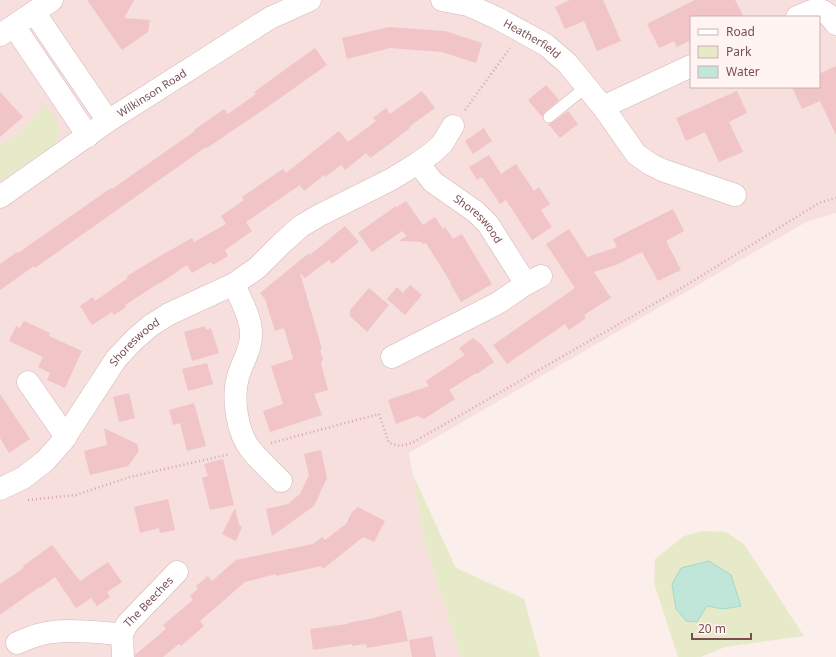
<svg xmlns="http://www.w3.org/2000/svg" width="836" height="657" viewBox="0 0 836 657" font-family="'Noto Sans',sans-serif">
	<style>
		.residential { fill: #f6dfdd; fill-rule: evenodd }
		.green { fill: #e6eac9 }
		.water { fill: #c0e6d9; stroke: #a6d8c8 }
		.building { fill: #f1c4c7 }
		.lines { fill: none; stroke-linecap: round; stroke-linejoin: round }
		.service-casing { stroke: #d4b6b7; stroke-width: 12 }
		.minor-casing { stroke: #d4b6b7; stroke-width: 23 }
		.path { stroke: #d7a6aa; stroke-width: 2.5; stroke-dasharray: 1 3; stroke-linecap: butt }
		.service { stroke: #fff; stroke-width: 11 }
		.minor { stroke: #fff; stroke-width: 22 }
		.labels { text-anchor: middle; stroke-width: 3; stroke-linejoin: round; paint-order: stroke }
		.street-label { font-size: 11px; fill: #784e53; stroke: #fff4f2 }
	</style>
	<rect width="100%" height="100%" fill="#fceeeb"/>
	<path class="residential" d="M0,0H836V213L806,222L409,453L425,545L461,657H0ZM691,17H819V87H691Z"/>
	<g class="green">
		<path d="M44,104L57,119L60,134L55,144L0,181V147L22,132Z"/>
		<path d="M413,475L456,568L524,599L540,657H461L425,545Z"/>
		<path d="M702,531L726,532L744,544L804,636L725,647L701,657H678L654,583L655,559L684,536Z"/>
	</g>
	<path class="water" d="M709,561L731,575L741,606L723,609L707,606L697,622L686,621L676,609L672,584L681,568Z"/>
	<g class="building">
		<path d="M87,0H134L124,18L150,20L148,32L122,50Z"/>
		<path d="M570,0H603L621,41L597,51L584,21L565,29L555,7Z"/>
		<path d="M695,0H735L744,17H691V40L677,47L674,41L659,48L647,24Z"/>
		<path d="M389,27L445,31L482,43L476,63L442,52L390,48L347,59L342,38Z"/>
		<path d="M315,48L327,65L266,108L207,148L206,147L35,268L34,266L0,290V264L17,252L18,253L111,188L112,189L195,131L194,130L224,109L228,114L256,94L254,92Z"/>
		<path d="M836,66V135L820,101L802,109L792,87H819V74Z"/>
		<path d="M546,85L559,100L545,112L542,117L528,100Z"/>
		<path d="M422,91L435,108L409,127L410,128L392,142L370,158L366,153L345,170L341,165L325,177L324,175L304,191L300,185L246,222L252,231L225,250L228,256L213,265L211,262L192,273L187,265L159,284V283L125,305L126,307L114,315L112,312L92,325L80,306L93,297L95,301L128,278L127,276L160,256L192,238L194,242L226,224L221,216L244,200L242,197L283,169L286,173L339,131L348,142L376,121L373,118L386,108L390,114Z"/>
		<path d="M737,91L747,113L729,122L743,152L719,162L705,132L686,141L676,118Z"/>
		<path d="M0,92L23,117L0,137Z"/>
		<path d="M568,111L578,124L560,138L548,124L553,122Z"/>
		<path d="M484,128L492,141L473,154L465,141Z"/>
		<path d="M489,155L501,174L516,164L534,191L539,187L550,204L541,210L552,227L532,240L506,200L500,204L482,177L477,180L469,167Z"/>
		<path d="M406,201L423,225L435,217L443,229L445,227L453,239L462,234L492,284L461,302L450,283H451L426,243L423,244L421,242L399,241L407,236L402,231L372,252L358,233L396,206L397,207Z"/>
		<path d="M673,209L684,231L666,241L681,270L658,281L642,252L616,265L594,272L611,298L584,315L586,318L569,330L565,324L507,364L493,345L575,288L546,244L569,229L587,257L617,247L613,239Z"/>
		<path d="M345,226L359,242L332,264L329,260L305,278L300,273L322,349L320,350L323,359L321,363L328,390L314,394L322,415L270,432L263,411L283,404L271,366L293,359L284,328L275,331L265,299L260,293L309,253L310,255Z"/>
		<path d="M410,285L422,295L405,315L387,299L397,287L403,293Z"/>
		<path d="M369,288L389,305L367,332L350,316V310Z"/>
		<path d="M24,321L50,333L49,336L82,351L65,388L47,380L50,373L38,367L43,357L9,341L16,326L20,328Z"/>
		<path d="M205,326L206,330L211,328L219,353L192,361L184,332Z"/>
		<path d="M473,338L482,345L494,362L477,374L476,373L449,390L455,399L424,419L417,416L396,424L388,400L429,386L426,381L465,355L459,348Z"/>
		<path d="M207,363L213,384L188,391L182,369Z"/>
		<path d="M129,393L135,418L119,422L113,397Z"/>
		<path d="M0,394L30,439L9,453L0,438Z"/>
		<path d="M194,403L206,446L187,451L180,423L173,425L169,410Z"/>
		<path d="M104,428L137,444L139,451L128,466L90,475L84,451L107,445Z"/>
		<path d="M321,450L327,478L314,506L272,536L266,509L288,504L300,494L309,475L304,454Z"/>
		<path d="M223,459L234,505L210,510L202,478L208,476L204,464Z"/>
		<path d="M168,499L175,530L160,533L159,528L140,533L134,507Z"/>
		<path d="M358,507L385,521L374,542L363,537L323,569L321,566L276,576V574L245,582L200,621L204,626L181,646L179,644L163,657H135V655L166,629L163,625L193,600L190,596L198,589L196,586L208,576L212,581L236,560L313,544L322,537L325,540L346,524L352,512Z"/>
		<path d="M235,508L239,525L242,527L236,541L222,534Z"/>
		<path d="M52,545L80,581L108,562L122,582L107,592L110,597L97,606L91,598L76,608L55,577L40,588L39,587L0,615V584L24,568L23,566Z"/>
		<path d="M401,610L408,641L367,648L366,644L352,646V644L313,650L310,629L348,624V623L374,618Z"/>
		<path d="M432,636L436,657H412L409,640Z"/>
	</g>
	<g class="lines">
		<defs>
			<path id="service" d="M549,117L586,87"/>
			<g id="minor">
				<path id="s1" d="M442,0L468,5L499,19L546,45L567,63L603,107L636,154L650,164L662,170L735,195"/>
				<path d="M34,12L108,121"/>
				<path d="M797,17C817,8 822,5 836,24"/>
				<path d="M14,26L88,136"/>
				<path d="M0,35L52,0"/>
				<path d="M603,107L691,66"/>
				<path id="s2" d="M418,163L433,182L476,212L488,224L526,284"/>
				<path id="s3" d="M0,197L108,121L270,18L310,0"/>
				<path d="M234,284C240,299 251,317 251,333C252,349 242,362 238,377C232,398 237,433 251,450C260,461 271,471 281,481"/>
				<path d="M392,357L498,303L526,284L541,276"/>
				<path d="M28,382L66,437"/>
				<path id="s4" d="M0,489L23,478L45,461L62,442L116,359L134,340L150,326L169,314L234,284L257,268L281,244L301,226L320,215L392,179L418,163L432,153L442,144L453,126"/>
				<path d="M17,643C28,638 40,633 53,632C76,629 100,633 122,634"/>
				<path id="s5" d="M123,657L122,634L127,624L177,572"/>
			</g>
		</defs>
		<use href="#service" class="service-casing"/>
		<use href="#minor" class="minor-casing"/>
		<g class="path">
			<path d="M465,110L510,48"/>
			<path d="M271,443L379,414L389,443L400,446L412,443L685,286L819,203L836,198"/>
			<path d="M28,500L76,495L130,477L230,454"/>
		</g>
		<use href="#service" class="service"/>
		<use href="#minor" class="minor"/>
	</g>
	<g class="labels">
		<g class="street-label">
			<text dy="4" stroke="none"><textPath href="#s1" startOffset="99">Heatherfield</textPath></text>
			<text dy="4" stroke="none"><textPath href="#s3" startOffset="184">Wilkinson Road</textPath></text>
			<text dy="4" stroke="none"><textPath href="#s2" startOffset="83">Shoreswood</textPath></text>
			<text dy="4" stroke="none"><textPath href="#s4" startOffset="203">Shoreswood</textPath></text>
			<text dy="4" stroke="none"><textPath href="#s5" startOffset="65">The Beeches</textPath></text>
		</g>
	</g>
	<rect x="690" y="16" width="130" height="72" fill="#fff4f2" stroke="#c9b2b2"/>
	<rect x="698" y="29" width="20" height="6" fill="#ffffff" stroke="#c9b2b2"/>
	<text x="726" y="36" font-size="12" fill="#784e53">Road</text>
	<rect x="698" y="46" width="20" height="12" fill="#e6eac9" stroke="#c9b2b2"/>
	<text x="726" y="56" font-size="12" fill="#784e53">Park</text>
	<rect x="698" y="66" width="20" height="12" fill="#c0e6d9" stroke="#c9b2b2"/>
	<text x="726" y="76" font-size="12" fill="#784e53">Water</text>
	<path d="M692 633v6h59v-6" fill="none" stroke="#784e53" stroke-width="2"/>
	<text x="698" y="633" font-size="12" fill="#784e53" stroke="#fff4f2" stroke-width="3" paint-order="stroke">20 m</text>
</svg>
